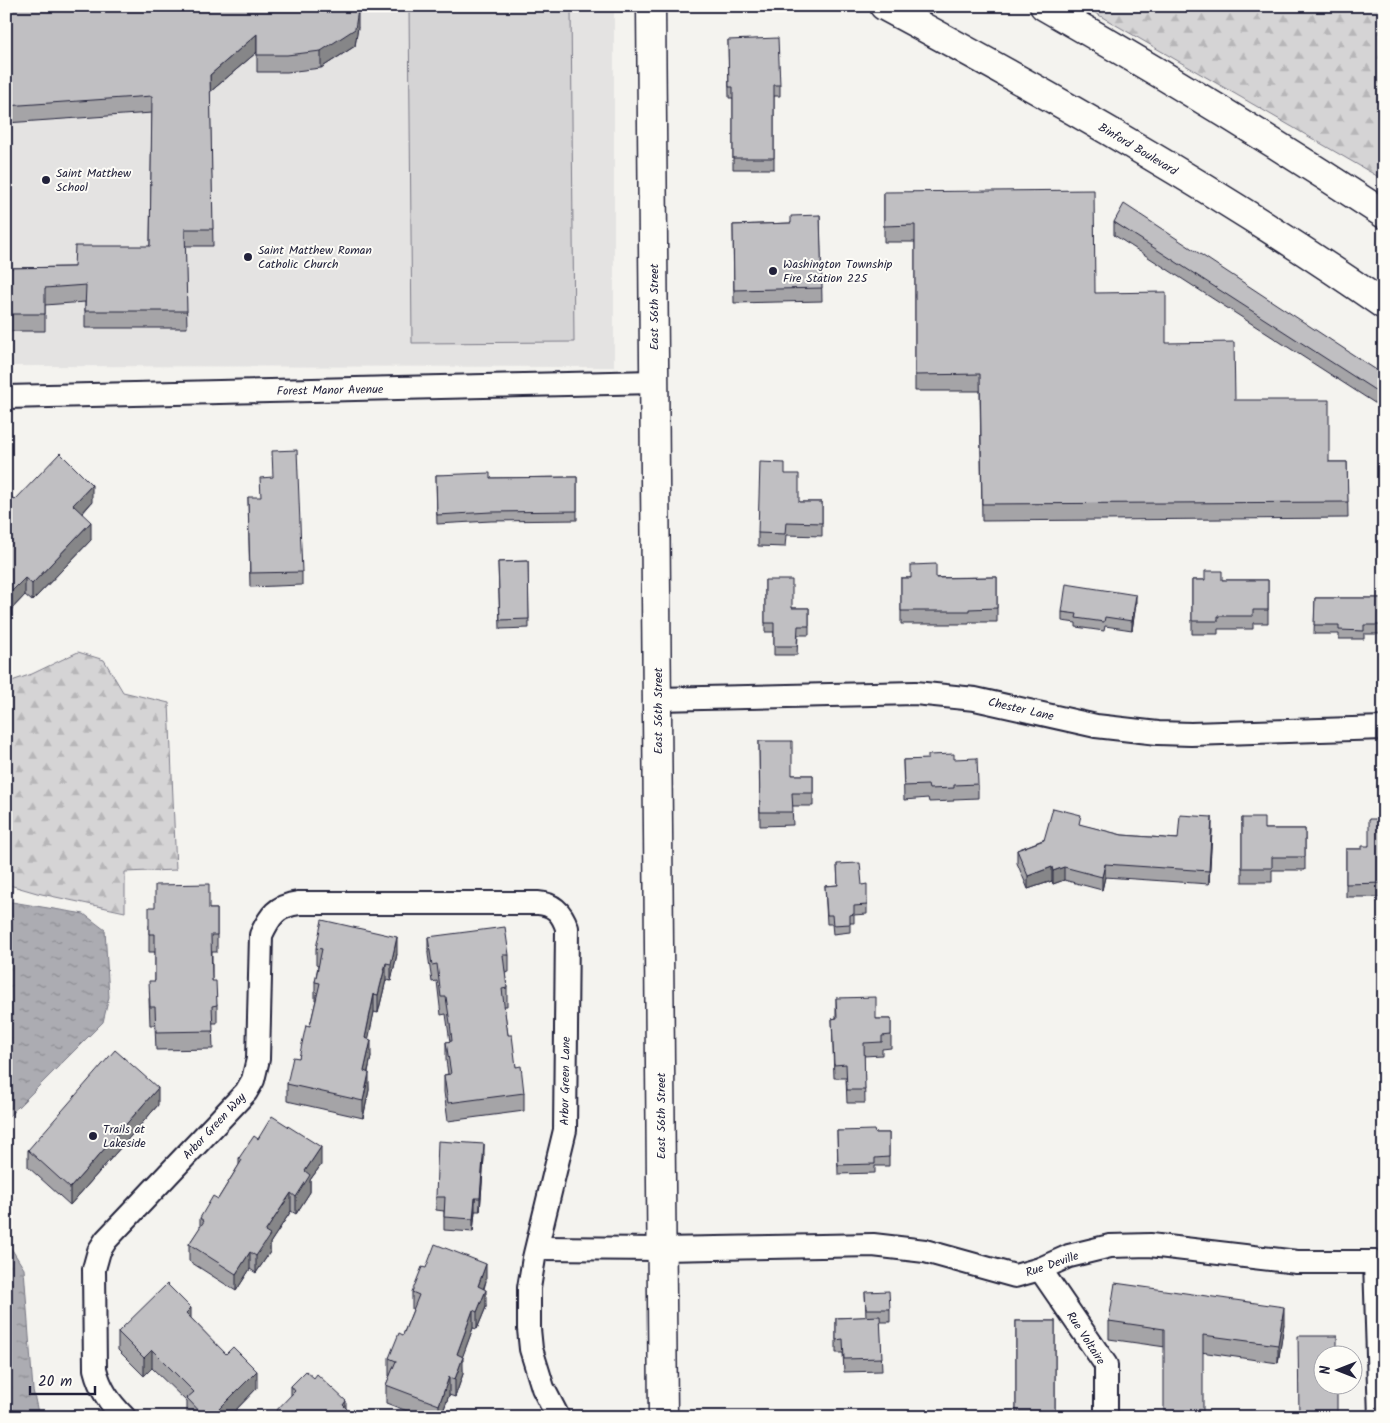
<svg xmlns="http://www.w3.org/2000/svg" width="1390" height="1423" viewBox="0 0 1390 1423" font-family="Kalam,sans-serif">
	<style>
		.built { fill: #e4e3e2 }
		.forest { fill: url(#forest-firs); stroke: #7c7b88 }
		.park { fill: #d5d4d5; stroke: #7c7b88 }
		.water { fill: url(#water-ripples); stroke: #757582 }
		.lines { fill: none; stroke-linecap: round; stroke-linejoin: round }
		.minor-casing { stroke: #22223b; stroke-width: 26 }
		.tertiary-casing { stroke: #22223b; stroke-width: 31 }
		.primary-casing { stroke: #22223b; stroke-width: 31 }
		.minor { stroke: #fdfcf7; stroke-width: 22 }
		.tertiary { stroke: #fdfcf7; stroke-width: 28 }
		.primary { stroke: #fdfcf7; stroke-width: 28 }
		.wall { fill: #a5a4a7; stroke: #22223b }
		.shaded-wall { fill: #868688; stroke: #22223b }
		.building { fill: #c0bfc2; stroke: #22223b }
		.poi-dot { fill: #22223b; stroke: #fdfcf7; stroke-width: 2 }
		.labels { text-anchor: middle; stroke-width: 4; stroke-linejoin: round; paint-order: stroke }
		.street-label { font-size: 12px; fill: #22223b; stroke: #fdfcf7 }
		.poi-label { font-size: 12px; fill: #22223b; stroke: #fdfcf7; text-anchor: start }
	</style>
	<defs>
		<pattern id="forest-firs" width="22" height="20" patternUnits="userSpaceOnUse" patternTransform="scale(1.25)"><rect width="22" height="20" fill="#d5d4d5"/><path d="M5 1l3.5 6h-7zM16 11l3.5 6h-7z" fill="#b7b6b8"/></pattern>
		<pattern id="water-ripples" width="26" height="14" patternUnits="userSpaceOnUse" patternTransform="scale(1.25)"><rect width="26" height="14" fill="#acacb2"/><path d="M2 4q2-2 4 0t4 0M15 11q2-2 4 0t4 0" fill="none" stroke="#8c8c92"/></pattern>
	</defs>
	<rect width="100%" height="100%" fill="#f4f3ef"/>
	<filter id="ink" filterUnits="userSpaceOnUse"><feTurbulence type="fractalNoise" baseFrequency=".02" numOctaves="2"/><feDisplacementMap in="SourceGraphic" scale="10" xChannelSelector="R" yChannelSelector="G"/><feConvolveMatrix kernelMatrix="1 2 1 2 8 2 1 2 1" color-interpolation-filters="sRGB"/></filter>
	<g filter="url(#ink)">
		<path class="built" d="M6,6H614V367L6,366Z"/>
		<g class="forest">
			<path d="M1083,6H1384V180Z"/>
			<path d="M78,652L104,660L123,692L169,703L176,870L125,872V912L37,893L6,884V683L32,674Z"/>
		</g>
		<path class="park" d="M409,6H571L574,342L412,343Z"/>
		<g class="water">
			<path d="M6,901L84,914L105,930L109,997L103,1022L6,1119Z"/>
			<path d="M6,1240L24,1269L33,1390L39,1417H6Z"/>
		</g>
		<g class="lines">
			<defs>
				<g id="minor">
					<path d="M6,397L654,382"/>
					<path d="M658,699L915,693L975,699L1096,726L1158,733L1191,734L1384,728"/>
					<path d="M538,1248L662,1249L873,1245L925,1251L1015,1276L1040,1269L1069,1256L1110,1246L1150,1245L1297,1262H1384"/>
					<path d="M1375,1262L1380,1417"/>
					<path d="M1040,1269L1106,1365V1417"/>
					<path d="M124,1417C109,1402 100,1389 95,1369L94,1269L99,1251L106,1240L246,1092L253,1080L258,1059L261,935C270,916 276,906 299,903H538C554,904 562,913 567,928L565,1130L534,1258L529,1288V1329L531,1349L543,1388L558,1417"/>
				</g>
				<path id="tertiary" d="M651,6L663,1417"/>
				<g id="primary">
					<path d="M884,6C1054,97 1226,195 1384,305"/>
					<path d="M1044,6C1160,72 1273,141 1384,214"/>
				</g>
			</defs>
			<use href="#minor" class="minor-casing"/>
			<use href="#tertiary" class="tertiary-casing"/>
			<use href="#primary" class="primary-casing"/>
			<use href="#minor" class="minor"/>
			<use href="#tertiary" class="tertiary"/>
			<use href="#primary" class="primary"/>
		</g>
		<g class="wall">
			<path d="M6,6L358,27L355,46L321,68L287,72H257V52L210,92L213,246H185L187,328H85V302L45,305V331H6V268L74,267L150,246L152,113L6,123Z"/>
			<path d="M728,40L780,85V96H774V169H733V98H729Z"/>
			<path d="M884,192L1095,293L1166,343L1235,400L1329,462H1347L1348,518L982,521L980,391H915V242H884Z"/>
			<path d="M820,215L822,301L734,303L733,225L791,223Z"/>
			<path d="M1114,222L1384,375V409L1114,235Z"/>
			<path d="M785,474L799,502H822V536L786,535L785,547L758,546V533Z"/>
			<path d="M436,475L490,478L577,477V520L491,521L437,524Z"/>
			<path d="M6,492L15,500L92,502L82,514L91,540L32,601L25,595L6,615Z"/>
			<path d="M248,497L302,572V585L250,587Z"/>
			<path d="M528,561L529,628L500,629L498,562Z"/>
			<path d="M997,577V622H969V624H901V578Z"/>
			<path d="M765,580L792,608H809V635H798L797,655H774V632H765Z"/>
			<path d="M1192,580H1268V623H1253V629H1218V634H1192Z"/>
			<path d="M1315,598H1384V634H1364V639H1339V634H1314Z"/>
			<path d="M1136,604L1132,630L1105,626L1104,631L1076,627V623L1062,621V612Z"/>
			<path d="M759,741L792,775H813V806H792L793,825L760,826Z"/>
			<path d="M954,759L978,784V798L954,799V801L929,802L928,798L904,800L903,760Z"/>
			<path d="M1242,818L1264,829H1305V870H1272V882H1242Z"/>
			<path d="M1384,819V897H1346V849H1362L1369,846Z"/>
			<path d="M1081,825L1122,835L1178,839L1212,830L1209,884L1105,877L1102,890L1064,880L1053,884L1052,881L1028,889L1017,863V850Z"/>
			<path d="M837,864L862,885L867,905V914L854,915V923H850V932L833,934L832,924H827L825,886L838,885Z"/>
			<path d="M209,909H217V952H212V981L217,1005V1023H212L213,1049L156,1050L155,1025H150L149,999L155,981V952H149V925Z"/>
			<path d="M428,937L509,955V972L505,973L507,988V1006H504L508,1035L516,1067L524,1093V1111L448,1121L444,1092V1075L448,1074L446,1060V1042H450L446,1014L441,1015L437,981L432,982L428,954Z"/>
			<path d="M316,948L397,954L391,981L386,980L378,1013L374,1012L368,1039L371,1057L368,1072L369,1090L363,1118L287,1101V1084L299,1058L310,1026L316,1000H315V982L318,966L316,965Z"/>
			<path d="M836,998L876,1019H891V1048L882,1049V1055L864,1056L865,1103H847L846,1078H834L832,1019L836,1018Z"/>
			<path d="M158,1105L70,1205L28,1167V1150Z"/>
			<path d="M837,1131L875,1133H889V1166H875V1173L838,1174Z"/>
			<path d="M258,1139L321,1165L310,1180V1192L296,1214L291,1211L270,1243V1252L256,1273L250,1269L236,1291L189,1261V1244L200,1228V1218L218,1199L239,1165V1158Z"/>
			<path d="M484,1157L480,1211H475L473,1232L444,1230V1211L436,1210V1197Z"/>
			<path d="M426,1268L486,1281L484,1289L486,1307L477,1329L473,1328L462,1357L463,1374L455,1397L449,1395L441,1417H423L386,1403V1385L390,1376H389V1358L403,1335L413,1310L412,1309V1292Z"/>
			<path d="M865,1292L890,1309V1322H880L882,1371L844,1372L843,1353H836V1318L866,1317Z"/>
			<path d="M191,1318L257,1388L229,1417H188L187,1416V1402L152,1368L144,1376L118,1350V1332Z"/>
			<rect x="1016" y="1321" width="39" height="96"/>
			<path d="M1109,1321L1284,1324L1278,1363L1109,1339Z"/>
			<path d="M291,1386L346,1408L352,1417L291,1395Z"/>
		</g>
		<g class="shaded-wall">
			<path d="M358,10V27L355,46L321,68V51Z"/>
			<path d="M257,34V52L210,92V75Z"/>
			<path d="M92,485V502L73,523V505Z"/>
			<path d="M91,522V540L32,601V584Z"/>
			<path d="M25,578V595L6,615V597Z"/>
			<path d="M1136,595V604L1132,630V621Z"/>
			<path d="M1212,817V830L1209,884V871Z"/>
			<path d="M1105,864V877L1102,890V877Z"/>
			<path d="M1052,867V881L1028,889V876Z"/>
			<path d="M1064,867V880L1053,884V871Z"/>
			<path d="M397,937V954L391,981V964Z"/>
			<path d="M386,963V980L378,1013V995Z"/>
			<path d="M374,994V1012L365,1056V1038Z"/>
			<path d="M371,1040V1057L364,1089V1071Z"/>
			<path d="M369,1073V1090L363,1118V1101Z"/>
			<path d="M158,1088V1105L70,1205V1188Z"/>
			<path d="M484,1144V1157L480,1211V1198Z"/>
			<path d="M321,1147V1165L310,1180V1192L296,1214V1197L305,1171Z"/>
			<path d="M291,1193V1211L270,1243V1252L256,1273V1256L265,1232Z"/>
			<path d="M475,1198V1211L473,1232V1219Z"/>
			<path d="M250,1252V1269L236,1291V1274Z"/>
			<path d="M486,1264V1281L478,1304V1286Z"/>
			<path d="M486,1290V1307L477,1329V1312Z"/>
			<path d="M1284,1307V1324L1278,1363V1345Z"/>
			<path d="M191,1308V1325L186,1313Z"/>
			<path d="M473,1310V1328L457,1372V1354Z"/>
			<path d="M152,1350V1368L144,1376V1358Z"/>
			<path d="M463,1357V1374L455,1397V1379Z"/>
			<path d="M257,1371V1388L229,1417H211Z"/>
			<path d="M449,1377V1395L441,1417H439V1405Z"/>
			<path d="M346,1401V1414L343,1405Z"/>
		</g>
		<g class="building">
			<path d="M6,6H354L358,10L355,29L321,51L287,55H257V34L210,75L213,229H185L187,311H85L86,285L45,288V314H6V268L74,267L75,246H150L152,96L6,106L9,84H6Z"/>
			<path d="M778,38L780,85H774V158H733V87H729L728,40Z"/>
			<path d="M1094,190L1095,293L1166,292V343L1234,342L1235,400H1329V462H1347L1348,502L982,504L980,374L915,375V225L884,226V192Z"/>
			<path d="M1124,204L1384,375V396L1114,222Z"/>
			<path d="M820,215L822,288L734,290L733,225L791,223V216Z"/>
			<path d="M297,450L302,572L250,573L248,497H261L260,478L273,477L272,451Z"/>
			<path d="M60,453L92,485L73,505L91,522L32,584L25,578L6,597V492L15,500Z"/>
			<path d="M760,462L785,463V474H799V502H822V523L786,522L785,534L758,533Z"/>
			<path d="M490,473V478L577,477V511L491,512L437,515L436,475Z"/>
			<path d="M528,561L529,619L500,620L498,562Z"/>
			<path d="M936,564V578L997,577V608L969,609V611H901V578H911V565Z"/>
			<path d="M1205,571H1222V580H1268V610H1253V616H1218V621H1192V580H1205Z"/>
			<path d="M765,580H792V608H809V626H798L797,646H774V623H765Z"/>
			<path d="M1066,584L1136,595L1132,621L1105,617L1104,622L1076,618L1077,614L1062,612Z"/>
			<path d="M1315,598H1384V625H1364V631L1339,630V625H1314Z"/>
			<path d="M759,741H792V775H813V793H792L793,812H760Z"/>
			<path d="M954,754V759L977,758L978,784L954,785V788L929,789L928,785L904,786L903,760L928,759V755Z"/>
			<path d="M1053,808L1081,815L1079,824L1122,835L1178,839L1180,815L1212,817L1209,871L1105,864L1102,877L1064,867L1053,871L1052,867L1028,876L1017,850L1044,840Z"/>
			<path d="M1242,818H1264V829H1305V857H1272V868H1242Z"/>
			<path d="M1369,819H1384V883L1346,884V849H1362V846H1369Z"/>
			<path d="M860,863L862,885L867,884V905L854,906V914L850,915V924L833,925L832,915H827L825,886L838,885L837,864Z"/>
			<path d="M209,884V909H217V935H211L212,981H216L217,1005L212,1006L213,1031L156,1032L155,1007H150L149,981H155V934H149V907H155V885Z"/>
			<path d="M322,920L397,937L391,964L386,963L378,995L374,994L365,1038L371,1040L364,1071L369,1073L363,1101L287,1084L293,1057L299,1058L306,1025L310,1026L320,983L315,982L322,949L316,948Z"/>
			<path d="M505,927L509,955H503L507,988L502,989L508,1035H512L516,1067L521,1066L524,1093L448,1103L444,1075L451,1074L446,1042L452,1041L450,1023L446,997H441L437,964L432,965L428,937Z"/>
			<path d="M876,997V1019H891V1035L882,1036V1042L864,1043L865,1090H847L846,1064L834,1065L832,1019L837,1018L836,998Z"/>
			<path d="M115,1050L158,1088L70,1188L28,1150Z"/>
			<path d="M272,1116L321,1147L305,1171L310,1175L296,1197L291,1193L265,1232L270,1235L256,1256L250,1252L236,1274L189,1244L204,1221L200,1218L213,1196L218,1199L242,1160L239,1158L254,1136L258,1139Z"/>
			<path d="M874,1130L875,1133H889V1157L875,1158V1164L838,1165L837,1131Z"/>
			<path d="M438,1141L484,1144L480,1198H475L473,1219L444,1217L445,1197H436Z"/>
			<path d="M435,1244L486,1264L478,1286L486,1290L477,1312L473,1310L457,1354L463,1357L455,1379L449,1377L439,1405L386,1385L396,1361L389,1358L399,1333L403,1335L419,1295L412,1292L422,1267L426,1268Z"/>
			<path d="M1115,1283L1284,1307L1278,1345L1203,1335V1417H1164V1329L1109,1321Z"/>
			<path d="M167,1284L191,1308L186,1313L226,1354L233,1347L257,1371L211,1417H205L187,1398L194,1392L152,1350L144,1358L118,1332Z"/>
			<path d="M889,1291L890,1309H866L865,1292Z"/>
			<path d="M880,1316L882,1358L844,1359L843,1339L836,1340V1318Z"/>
			<rect x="1016" y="1321" width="39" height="91"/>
			<path d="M1298,1336H1337V1356H1322V1386H1337V1417H1299Z"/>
			<path d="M306,1371L314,1378L317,1374L346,1401L343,1405L352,1414L349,1417H270L295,1391L291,1386Z"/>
		</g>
	</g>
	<g class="poi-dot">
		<circle cx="46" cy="180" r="5"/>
		<circle cx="248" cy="257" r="5"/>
		<circle cx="773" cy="271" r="5"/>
		<circle cx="93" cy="1136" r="5"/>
	</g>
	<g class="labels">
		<g class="street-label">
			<text transform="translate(1138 149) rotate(31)" y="4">Binford Boulevard</text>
			<text transform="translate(654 307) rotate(-90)" y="4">East 56th Street</text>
			<text transform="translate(330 390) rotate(-1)" y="4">Forest Manor Avenue</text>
			<text transform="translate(1021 709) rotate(13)" y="4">Chester Lane</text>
			<text transform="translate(658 711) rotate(-90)" y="4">East 56th Street</text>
			<text transform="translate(565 1081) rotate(-89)" y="4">Arbor Green Lane</text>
			<text transform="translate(661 1116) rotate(-90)" y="4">East 56th Street</text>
			<text transform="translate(214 1126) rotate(-47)" y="4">Arbor Green Way</text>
			<text transform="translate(1052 1264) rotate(-19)" y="4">Rue Deville</text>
			<text transform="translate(1086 1338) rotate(57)" y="4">Rue Voltaire</text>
		</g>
		<g class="poi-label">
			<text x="56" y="177">Saint Matthew<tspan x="56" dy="14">School</tspan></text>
			<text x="258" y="254">Saint Matthew Roman<tspan x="258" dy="14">Catholic Church</tspan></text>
			<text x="783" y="268">Washington Township<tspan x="783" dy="14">Fire Station 225</tspan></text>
			<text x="103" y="1133">Trails at<tspan x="103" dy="14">Lakeside</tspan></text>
		</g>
	</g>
	<rect width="1390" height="1423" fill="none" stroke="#fdfcf7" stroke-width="25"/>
	<rect x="12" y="12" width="1365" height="1398" fill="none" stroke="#22223b" stroke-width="2" filter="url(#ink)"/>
	<g transform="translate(1338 1370) rotate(270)"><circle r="24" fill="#fdfcf7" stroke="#a5a5ac"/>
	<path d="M0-4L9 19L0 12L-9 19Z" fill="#22223b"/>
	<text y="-8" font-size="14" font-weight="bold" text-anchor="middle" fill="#22223b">N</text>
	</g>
	<path d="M30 1386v8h65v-8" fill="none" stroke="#22223b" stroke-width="2.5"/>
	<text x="38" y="1386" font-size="15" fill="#22223b" stroke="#fdfcf7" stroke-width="4" paint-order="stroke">20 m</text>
</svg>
